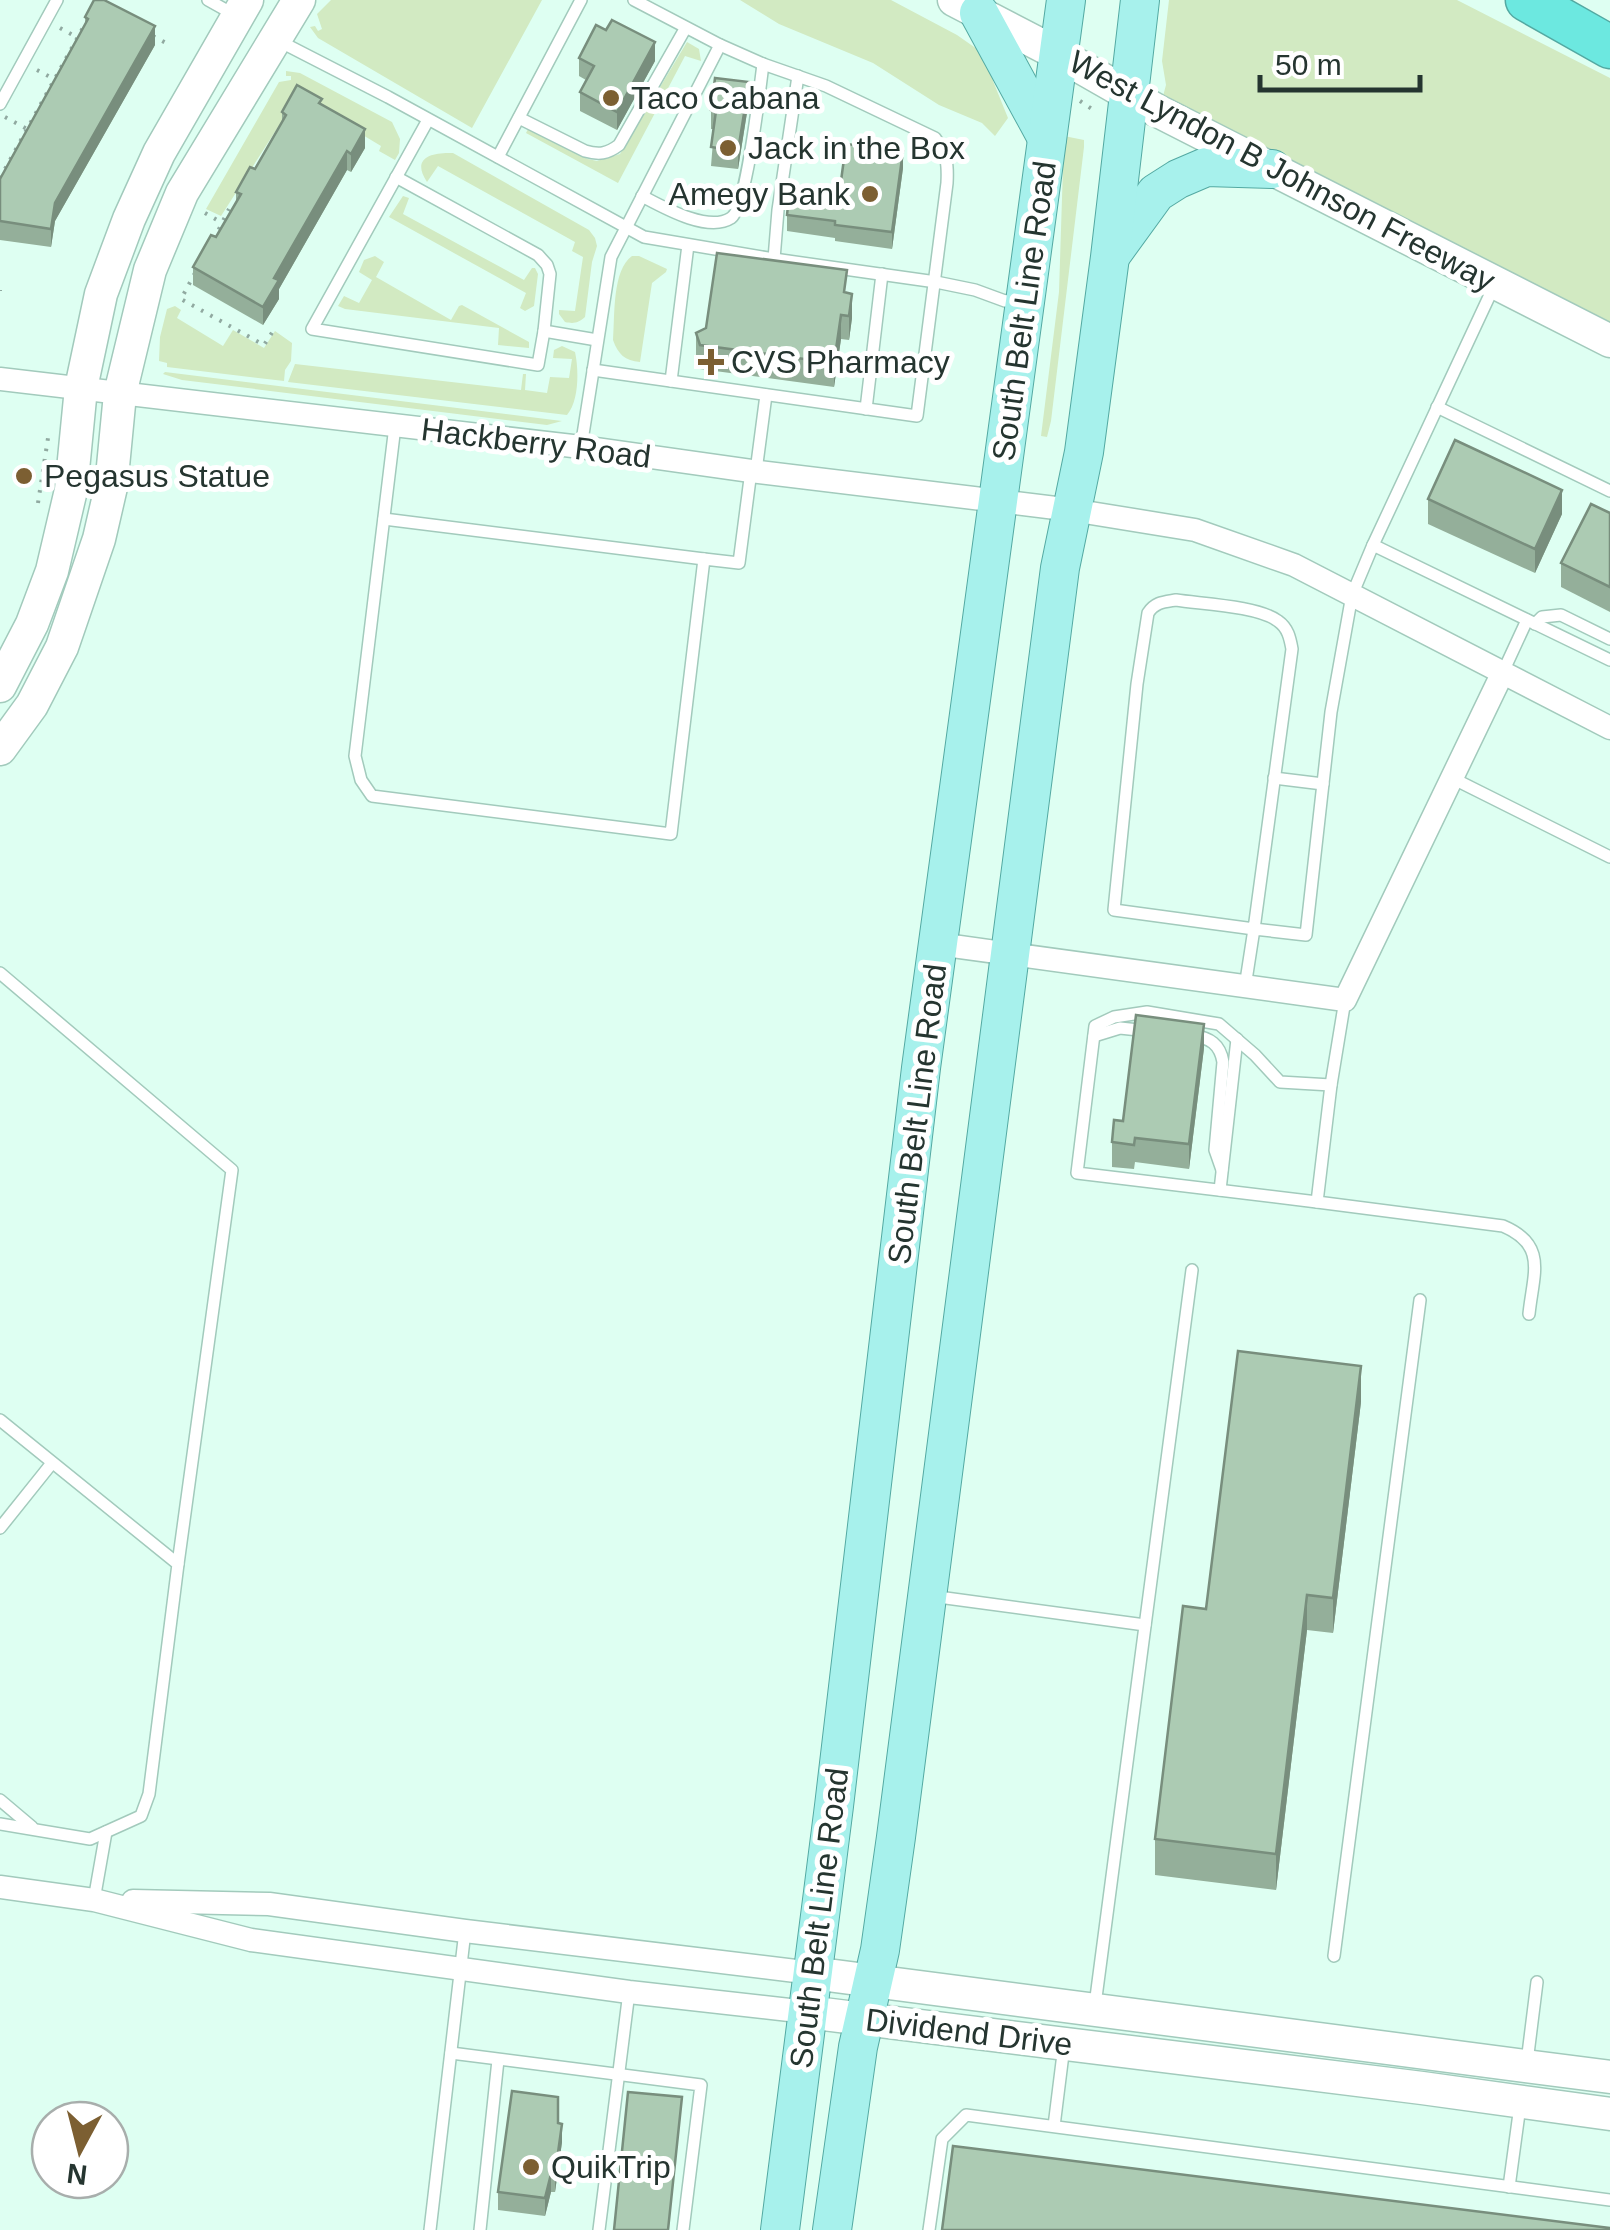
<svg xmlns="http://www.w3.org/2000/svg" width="1610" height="2230" viewBox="0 0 1610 2230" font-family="Helvetica,sans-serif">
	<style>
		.green { fill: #d2eac2 }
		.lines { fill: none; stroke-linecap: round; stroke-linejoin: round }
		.lane-casing { stroke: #a2cabc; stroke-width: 14 }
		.street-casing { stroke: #a2cabc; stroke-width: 25 }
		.secondary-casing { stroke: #a2cabc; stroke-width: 35 }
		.primary-casing { stroke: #53a9a2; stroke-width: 40 }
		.highway-casing { stroke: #53a9a2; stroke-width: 45 }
		.path { stroke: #90a9a0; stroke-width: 4; stroke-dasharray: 2.5 8; stroke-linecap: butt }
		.lane { stroke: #fff; stroke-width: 11 }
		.street { stroke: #fff; stroke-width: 22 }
		.secondary { stroke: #fff; stroke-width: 32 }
		.primary { stroke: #a7f1ec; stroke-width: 38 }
		.highway { stroke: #6ce8e0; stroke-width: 42 }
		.wall { fill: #94af9a }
		.shaded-wall { fill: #788e7d }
		.building { fill: #accbb3; stroke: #788e7d; stroke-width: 2.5 }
		.poi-dot { fill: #7c5f32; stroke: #fff; stroke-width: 4 }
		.labels { text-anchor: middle; stroke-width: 10; stroke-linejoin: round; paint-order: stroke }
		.poi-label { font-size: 32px; fill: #253530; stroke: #fff; text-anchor: start }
		.street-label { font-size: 32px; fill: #253530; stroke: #fff }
	</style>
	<rect width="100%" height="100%" fill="#defff2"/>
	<g class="green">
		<path d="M331,0H542L472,128L318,38L310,27L315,26L318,31L322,29L317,14Z"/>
		<path d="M740,0H891L957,35L977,49L998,71L993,81L1008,118L995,136L982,123L939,105L873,63L779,24Z"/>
		<path d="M1169,0H1457L1610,78V322L1163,96L1166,85L1162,61Z"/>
		<path d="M687,42L699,49L701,61L685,56L618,183L526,133L528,129L588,159L597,161L620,154Z"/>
		<path d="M286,71L300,73L392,122L400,139L399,153L395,160L379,151L381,146L298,96L221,216L206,209L279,82L291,80V76H286Z"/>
		<path d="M1064,136L1084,140V147L1051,421L1047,437L1041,436L1059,292Z"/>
		<path d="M453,153L589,230L595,238L597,246L592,262L585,317C578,323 574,324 565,322L559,314V310L575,311L583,257L572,251L575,242L438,166L427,182C411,158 431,152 453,153Z"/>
		<path d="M403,196L409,198L403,214L524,280L532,268H535L538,274L534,306L525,311L520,308L526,293L389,217Z"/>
		<path d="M375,256L384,262L376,277L451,320L459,306L462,305L529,342V348L498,345L499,328L345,309L338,306L344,296L359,303L372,280L359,272L364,260Z"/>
		<path d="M632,256H639L667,269L666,272L652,283L640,362C625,361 618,354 613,340C615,316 612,270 632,256Z"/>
		<path d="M175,306L181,310L177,318L223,346L233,330L264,348L275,331L292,343L291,361L285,370L284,381L167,367V363L159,361L160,337L167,309Z"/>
		<path d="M562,346L575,352C579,370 579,401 567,415L288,382L295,364L521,390L523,374H526L525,390L547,393L550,377L569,378L572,359L553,358L554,350Z"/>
		<path d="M165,372L562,421L547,425L182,380L163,374Z"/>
	</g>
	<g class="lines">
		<defs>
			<g id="lane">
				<path d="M208,0L233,14"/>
				<path d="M277,40L388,97L644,237L774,259L936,282L975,290L1005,301L1021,299"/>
				<path d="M0,104L57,0"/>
				<path d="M519,118L585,151C599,155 607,154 619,145L685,29"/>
				<path d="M428,120L312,329L538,365L544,331L597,340"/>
				<path d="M498,157L581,0"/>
				<path d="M396,177L538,255L547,265L550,274L544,331"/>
				<path d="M642,196C663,207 708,233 731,218C746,209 760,88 763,64"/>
				<path d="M774,259L778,210L798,76"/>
				<path d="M593,370L917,416L947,183C948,164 947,154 935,138L826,86L763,64L720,45"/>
				<path d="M671,381L688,245"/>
				<path d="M1437,407L1610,491"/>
				<path d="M866,409L882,274"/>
				<path d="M395,426L355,756L361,780L372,796L671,834L704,559L739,563L751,471"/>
				<path d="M581,447L611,257L720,45L634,0"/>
				<path d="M756,471L766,395"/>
				<path d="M384,519L704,559"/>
				<path d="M1373,545L1610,660"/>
				<path d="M1176,600C1202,604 1258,606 1278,621C1288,628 1290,638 1292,649L1254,929L1114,910L1137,684L1148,613C1155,602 1164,602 1176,600Z"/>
				<path d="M1535,624L1542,617L1561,615L1610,639"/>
				<path d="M1503,672L1527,620"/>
				<path d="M1274,778L1323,784"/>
				<path d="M1452,778L1610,857"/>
				<path d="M0,973L232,1170L178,1564"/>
				<path d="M1245,987L1254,929L1306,935L1331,712L1352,595L1373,545L1495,284"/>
				<path d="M1345,1000L1331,1085L1317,1202L1503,1226C1548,1245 1533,1274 1529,1314"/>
				<path d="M1192,1035C1210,1038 1220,1044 1223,1062L1215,1150L1222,1170"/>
				<path d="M1094,1036L1120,1028L1148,1031"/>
				<path d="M1220,1190L1237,1039"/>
				<path d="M1317,1202L1077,1173L1095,1026L1114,1017L1147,1012L1219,1024L1255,1055L1280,1082L1331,1085"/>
				<path d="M0,1420L178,1564L149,1794L141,1816L90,1839L0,1824"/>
				<path d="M0,1528L52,1463"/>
				<path d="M931,1596L1145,1625"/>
				<path d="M0,1800L32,1827"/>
				<path d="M94,1900L106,1832"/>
				<path d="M1334,1956L1420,1300"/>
				<path d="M1095,2005L1192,1270"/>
				<path d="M451,2053L701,2085L683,2230"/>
				<path d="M1527,2062L1537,1982"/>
				<path d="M1054,2126L1064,2046"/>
				<path d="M1509,2187L1520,2106"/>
				<path d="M430,2230L465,1931"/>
				<path d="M480,2230L498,2060"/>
				<path d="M599,2230L629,1992"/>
				<path d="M929,2230L942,2139L966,2115L1610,2200"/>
			</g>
			<g id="street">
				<path d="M0,379L581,447L751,471L1072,510L1195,530L1294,565L1610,728"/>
				<path d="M938,944L1345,1000L1503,672"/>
				<path d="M0,1887L94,1900L251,1940L629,1992L807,2012"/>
				<path d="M133,1901L269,1904L465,1931L812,1973"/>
			</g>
			<g id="secondary">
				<path d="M954,0L1058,54L1156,110L1610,341"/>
				<path d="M0,686L32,624L52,571L71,490L81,388L101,294L129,219L159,153L247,0"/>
				<path d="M0,749L32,705L62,647L99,539L111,487L120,394L150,270L182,193L299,0"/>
				<path d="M812,1973L1610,2077"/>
				<path d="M807,2012L1422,2088L1610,2114"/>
			</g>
			<g id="primary">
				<path d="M979,13L1047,138"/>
				<path d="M1111,255L1156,193L1178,179L1206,167L1272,169"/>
				<path d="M780,2230L834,1806L921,1068L1066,0"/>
				<path d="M832,2230L858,2047L880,1950L896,1837L1040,722L1060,568L1084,452L1110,257L1140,0"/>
			</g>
			<path id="highway" d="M1527,0L1610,47"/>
		</defs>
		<use href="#lane" class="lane-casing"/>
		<use href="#street" class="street-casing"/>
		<use href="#secondary" class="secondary-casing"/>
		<use href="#primary" class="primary-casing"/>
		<use href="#highway" class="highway-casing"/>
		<g class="path">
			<path d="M60,28L78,38"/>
			<path d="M153,36L168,44"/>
			<path d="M37,70L54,79"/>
			<path d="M1080,101L1092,109"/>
			<path d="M5,117L27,129"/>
			<path d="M0,178L85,24"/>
			<path d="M205,213L222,223"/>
			<path d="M214,239L229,209"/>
			<path d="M195,273L181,299L264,345L275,328"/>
			<path d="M0,290V291"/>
			<path d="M38,503L48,438"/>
		</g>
		<use href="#lane" class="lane"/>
		<use href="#street" class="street"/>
		<use href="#secondary" class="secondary"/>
		<use href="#primary" class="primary"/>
		<use href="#highway" class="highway"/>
	</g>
	<g class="wall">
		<path d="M85,17L155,45L55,221L51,247L0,240V179L85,25Z"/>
		<path d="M579,58L655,61L617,130L580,111V92L586,80L579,76Z"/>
		<path d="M749,100L738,169L711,166L714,129H711V110Z"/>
		<path d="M322,105L365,148L351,172L347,170L279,289V299L263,325L193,285V267L216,237L236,203V192L255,169L282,122V112Z"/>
		<path d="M903,168L892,249L835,241V238L787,231V215L838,203Z"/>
		<path d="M847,293L852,318L849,340L841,339L834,387L700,369L696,357V333Z"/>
		<path d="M1428,499L1562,514L1535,573L1428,524Z"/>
		<path d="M1610,513V612L1561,587V563Z"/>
		<path d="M1204,1048L1189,1169L1135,1162L1134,1169L1112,1167V1142L1123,1121Z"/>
		<path d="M1361,1402L1333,1633L1307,1630L1276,1890L1155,1875V1839L1206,1609Z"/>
		<path d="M558,2123L562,2142L555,2192H551L545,2216L498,2210V2192Z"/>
	</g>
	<g class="shaded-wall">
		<path d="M155,26V45L55,221L51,247V229L55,203Z"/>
		<path d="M655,42V61L617,130V112Z"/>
		<path d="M749,82V100L738,169V151Z"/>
		<path d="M365,129V148L351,172V154Z"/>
		<path d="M347,151V170L279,289V299L263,325V307L274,278Z"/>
		<path d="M903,151V168L892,249V232Z"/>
		<path d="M852,294V318L849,340V316Z"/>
		<path d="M841,315V339L834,387V363Z"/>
		<path d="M1562,490V514L1535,573V549Z"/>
		<path d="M1204,1024V1048L1189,1169V1144Z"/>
		<path d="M1361,1366V1402L1333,1633V1598Z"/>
		<path d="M1307,1595V1630L1276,1890V1854Z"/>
		<path d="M562,2124V2142L555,2192V2174Z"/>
		<path d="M551,2174V2192L545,2216V2198Z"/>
	</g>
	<g class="building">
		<path d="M94,0H104L155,26L55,203L51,229L0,221V179L88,19L85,17Z"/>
		<path d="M612,20L655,42L617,112L580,92L594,66L579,58L596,25L606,30Z"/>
		<path d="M715,78L749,82L738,151L711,147L716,111L711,110Z"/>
		<path d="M297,85L322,99L319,103L365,129L351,154L347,151L274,278L279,280L263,307L193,267L211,235L216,237L241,194L236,192L250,167L255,169L286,115L282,112Z"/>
		<path d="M846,144L903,151L892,232L835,225V221L787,215L789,196L838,203Z"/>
		<path d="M717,253L847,270L844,292L852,294L849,316L841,315L834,363L700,345L696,333L706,328Z"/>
		<path d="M1455,440L1562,490L1535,549L1428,499Z"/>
		<path d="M1591,504L1610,513V587L1561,563Z"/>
		<path d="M1136,1015L1204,1024L1189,1144L1135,1138L1134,1145L1112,1142L1114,1120L1123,1121Z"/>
		<path d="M1238,1351L1361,1366L1333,1598L1307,1595L1276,1854L1155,1839L1183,1606L1206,1609Z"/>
		<path d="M512,2091L558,2097V2123L562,2124L555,2174H551L545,2198L498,2192Z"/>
		<path d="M628,2092L682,2097L668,2230H614Z"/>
		<path d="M953,2146L1610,2228V2230H942Z"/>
	</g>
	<g class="poi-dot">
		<circle cx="611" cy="98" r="10"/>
		<circle cx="728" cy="148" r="10"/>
		<circle cx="870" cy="194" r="10"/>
		<path d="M706 347h10v10h10v10h-10v10h-10v-10h-10v-10h10z"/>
		<circle cx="24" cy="476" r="10"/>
		<circle cx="531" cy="2167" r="10"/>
	</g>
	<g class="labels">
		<g class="poi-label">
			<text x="631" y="109">Taco Cabana</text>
			<text x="748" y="159">Jack in the Box</text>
			<text x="850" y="205" text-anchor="end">Amegy Bank</text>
			<text x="731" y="373">CVS Pharmacy</text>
			<text x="44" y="487">Pegasus Statue</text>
			<text x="551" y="2178">QuikTrip</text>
		</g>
		<g class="street-label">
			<text transform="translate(1282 171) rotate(28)" y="11">West Lyndon B Johnson Freeway</text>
			<text transform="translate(1024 311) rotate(-82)" y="11">South Belt Line Road</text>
			<text transform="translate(536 443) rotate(7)" y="11">Hackberry Road</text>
			<text transform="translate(917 1114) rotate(-83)" y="11">South Belt Line Road</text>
			<text transform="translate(819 1918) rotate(-83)" y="11">South Belt Line Road</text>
			<text transform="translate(969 2032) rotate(7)" y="11">Dividend Drive</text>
		</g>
	</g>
	<g transform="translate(80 2150) rotate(187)"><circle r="48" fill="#ffffff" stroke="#a8aeac" stroke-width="2.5"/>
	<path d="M0-8L18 38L0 25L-18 38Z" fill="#7c5f32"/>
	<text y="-15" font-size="28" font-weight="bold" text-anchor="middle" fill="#253530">N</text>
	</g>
	<path d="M1260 75v15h160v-15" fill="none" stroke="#253530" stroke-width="5"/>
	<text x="1275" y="75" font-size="30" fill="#253530" stroke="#ffffff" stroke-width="8" paint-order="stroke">50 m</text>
</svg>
